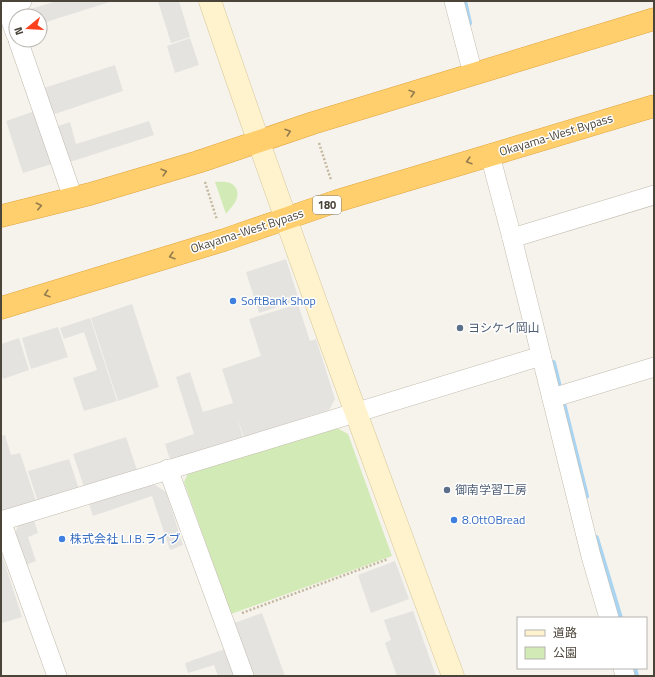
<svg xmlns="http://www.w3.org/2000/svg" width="655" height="677" viewBox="0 0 655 677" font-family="'Titillium Web','Noto Sans JP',sans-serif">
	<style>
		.green { fill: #d2eab5 }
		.parking { fill: #e5e3e0 }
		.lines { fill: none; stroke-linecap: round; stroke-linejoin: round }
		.stream { stroke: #a9d4f2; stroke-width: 6 }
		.street-casing { stroke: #c2bbae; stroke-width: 20 }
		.secondary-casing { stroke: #d6c79b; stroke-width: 23 }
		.highway-casing { stroke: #e0a43c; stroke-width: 23 }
		.path { stroke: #c4b79f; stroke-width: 2.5; stroke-dasharray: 2 2; stroke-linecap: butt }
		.street { stroke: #fff; stroke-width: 19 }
		.secondary { stroke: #fff3cd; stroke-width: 22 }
		.highway { stroke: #ffcf6e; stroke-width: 22 }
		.oneway { stroke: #937c4e }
		.shop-dot { fill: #3f7fe0; stroke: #fff; stroke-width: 1.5 }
		.service-dot { fill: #5c6f8a; stroke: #fff; stroke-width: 1.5 }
		.labels { text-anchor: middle; stroke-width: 3; stroke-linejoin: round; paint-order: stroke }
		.shield { fill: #fff; stroke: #817c74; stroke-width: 1 }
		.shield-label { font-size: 11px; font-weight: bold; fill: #4b4439 }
		.street-label { font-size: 12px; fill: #4b4439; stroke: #fff }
		.shop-label { font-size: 12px; fill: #366cbe; stroke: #fff; text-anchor: start }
		.service-label { font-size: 12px; fill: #4e5e75; stroke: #fff; text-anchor: start }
	</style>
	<rect width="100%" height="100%" fill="#f6f3ec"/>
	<g class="green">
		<path d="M215,182C220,182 227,181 232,184C233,184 235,187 236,188C241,199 232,206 226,214Z"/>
		<path d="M335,427L348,434L392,556L231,614L184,482L189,471Z"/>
	</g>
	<g class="parking">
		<path d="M57,1H113L40,24V16H24L27,10Z"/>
		<path d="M158,1H179L190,37L171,43Z"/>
		<path d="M190,38L199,65L175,73L167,46Z"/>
		<path d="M115,65L123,91L52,115L44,88Z"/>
		<path d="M35,111L52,164L23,173L6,121Z"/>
		<path d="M149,121L154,135L70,162L58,126L70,122L76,144Z"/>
		<path d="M286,259L299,300L259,313L246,272Z"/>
		<path d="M132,304L159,387L118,401L91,318Z"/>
		<path d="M298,304L310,341L316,339L335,399L329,410L244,437L237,417L243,437L170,460L165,444L194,434L176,377L190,372L203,412L233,403L222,369L261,356L249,319Z"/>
		<path d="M90,318L117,401L84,411L73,378L97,370L84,332L64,339L60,328Z"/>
		<path d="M58,327L68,357L31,369L22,338Z"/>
		<path d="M19,338L29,370L3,379L1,374V344Z"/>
		<path d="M5,435L11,455L20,453L36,501L1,512V436Z"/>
		<path d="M126,437L137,470L84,487L73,454Z"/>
		<path d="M69,459L79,489L38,502L28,471Z"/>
		<path d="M152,483L166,492L183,545L170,550L152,496L93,516L89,504Z"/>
		<path d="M33,517L38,533L28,537L36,561L26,565L15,533L20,522Z"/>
		<path d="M1,552L22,617L2,623L1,619Z"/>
		<path d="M395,561L409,599L371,613L358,575Z"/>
		<path d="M413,611L436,676H397L385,643L391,640L384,620Z"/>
		<path d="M262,613L285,676H253L234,623Z"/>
		<path d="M225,649L234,676H218L214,665L188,673L185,663Z"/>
	</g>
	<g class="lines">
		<g class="stream">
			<path d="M464,1L469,23"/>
			<path d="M553,363L586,496"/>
			<path d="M596,538L620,618"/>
			<path d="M634,668L636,676"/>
		</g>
		<defs>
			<g id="street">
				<path d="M4,1L16,35"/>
				<path d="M454,1L473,74"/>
				<path d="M6,6L22,1"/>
				<path d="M18,40L73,198"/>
				<path d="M490,155L512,238L591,556L609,618"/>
				<path d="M512,238L654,195"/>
				<path d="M552,398L654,367"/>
				<path d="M168,469L244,676"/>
				<path d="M1,521L541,356"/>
				<path d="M1,521L57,676"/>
				<path d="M623,668L625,676"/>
			</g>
			<path id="secondary" d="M210,1C287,227 370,452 453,676"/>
			<g id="highway">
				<path d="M1,216L90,194L198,162L313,123L654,19"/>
				<path d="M1,308L224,240L337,201L654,106"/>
			</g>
		</defs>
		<use href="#street" class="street-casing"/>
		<use href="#secondary" class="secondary-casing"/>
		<use href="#highway" class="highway-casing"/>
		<g class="path">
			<path d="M319,143L331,180"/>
			<path d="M205,182L217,220"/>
			<path d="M242,613L388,559"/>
		</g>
		<use href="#street" class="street"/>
		<use href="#secondary" class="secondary"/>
		<use href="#highway" class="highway"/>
	</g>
	<defs><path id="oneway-chevron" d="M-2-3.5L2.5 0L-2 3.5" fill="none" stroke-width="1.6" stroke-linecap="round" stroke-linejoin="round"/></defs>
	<g class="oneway">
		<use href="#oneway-chevron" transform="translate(412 93) rotate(-17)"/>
		<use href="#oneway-chevron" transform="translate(288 132) rotate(-19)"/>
		<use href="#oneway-chevron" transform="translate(469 161) rotate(163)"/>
		<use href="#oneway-chevron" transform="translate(164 172) rotate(-16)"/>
		<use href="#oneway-chevron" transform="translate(39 206) rotate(-13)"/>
		<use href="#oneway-chevron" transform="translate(172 256) rotate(163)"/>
		<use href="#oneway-chevron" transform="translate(47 294) rotate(163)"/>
	</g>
	<g class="shop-dot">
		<circle cx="233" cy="301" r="4"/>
		<circle cx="454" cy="520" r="4"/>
		<circle cx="62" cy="539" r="4"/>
	</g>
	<g class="service-dot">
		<circle cx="460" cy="328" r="4"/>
		<circle cx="447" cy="490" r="4"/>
	</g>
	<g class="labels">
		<rect class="shield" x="313" y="196" width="28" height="18" rx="3"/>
		<g class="shield-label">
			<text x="327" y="209">180</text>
		</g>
		<g class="street-label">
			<text transform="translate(556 135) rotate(-17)" y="4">Okayama-West Bypass</text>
			<text transform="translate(247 231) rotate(-18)" y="4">Okayama-West Bypass</text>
		</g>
		<g class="shop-label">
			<text x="241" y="305">SoftBank Shop</text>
			<text x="462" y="524">8.OttOBread</text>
			<text x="70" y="543">株式会社 L.I.B.ライブ</text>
		</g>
		<g class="service-label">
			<text x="468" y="332">ヨシケイ岡山</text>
			<text x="455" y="494">御南学習工房</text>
		</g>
	</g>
	<rect width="655" height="677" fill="none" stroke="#4b4439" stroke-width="4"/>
	<rect x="517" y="617" width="130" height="52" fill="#ffffff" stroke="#b7b4b0"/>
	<rect x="525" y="630" width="20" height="6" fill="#fff3cd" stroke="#b7b4b0"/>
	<text x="553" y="637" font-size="12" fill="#4b4439">道路</text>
	<rect x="525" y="647" width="20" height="12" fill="#d2eab5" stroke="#b7b4b0"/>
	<text x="553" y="657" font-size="12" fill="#4b4439">公園</text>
	<g transform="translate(28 28) rotate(252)"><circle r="19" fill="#ffffff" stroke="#b7b4b0"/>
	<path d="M0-3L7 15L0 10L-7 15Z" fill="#fc3f1d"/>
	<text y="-6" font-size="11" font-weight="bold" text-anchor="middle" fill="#4b4439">N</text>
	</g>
</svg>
